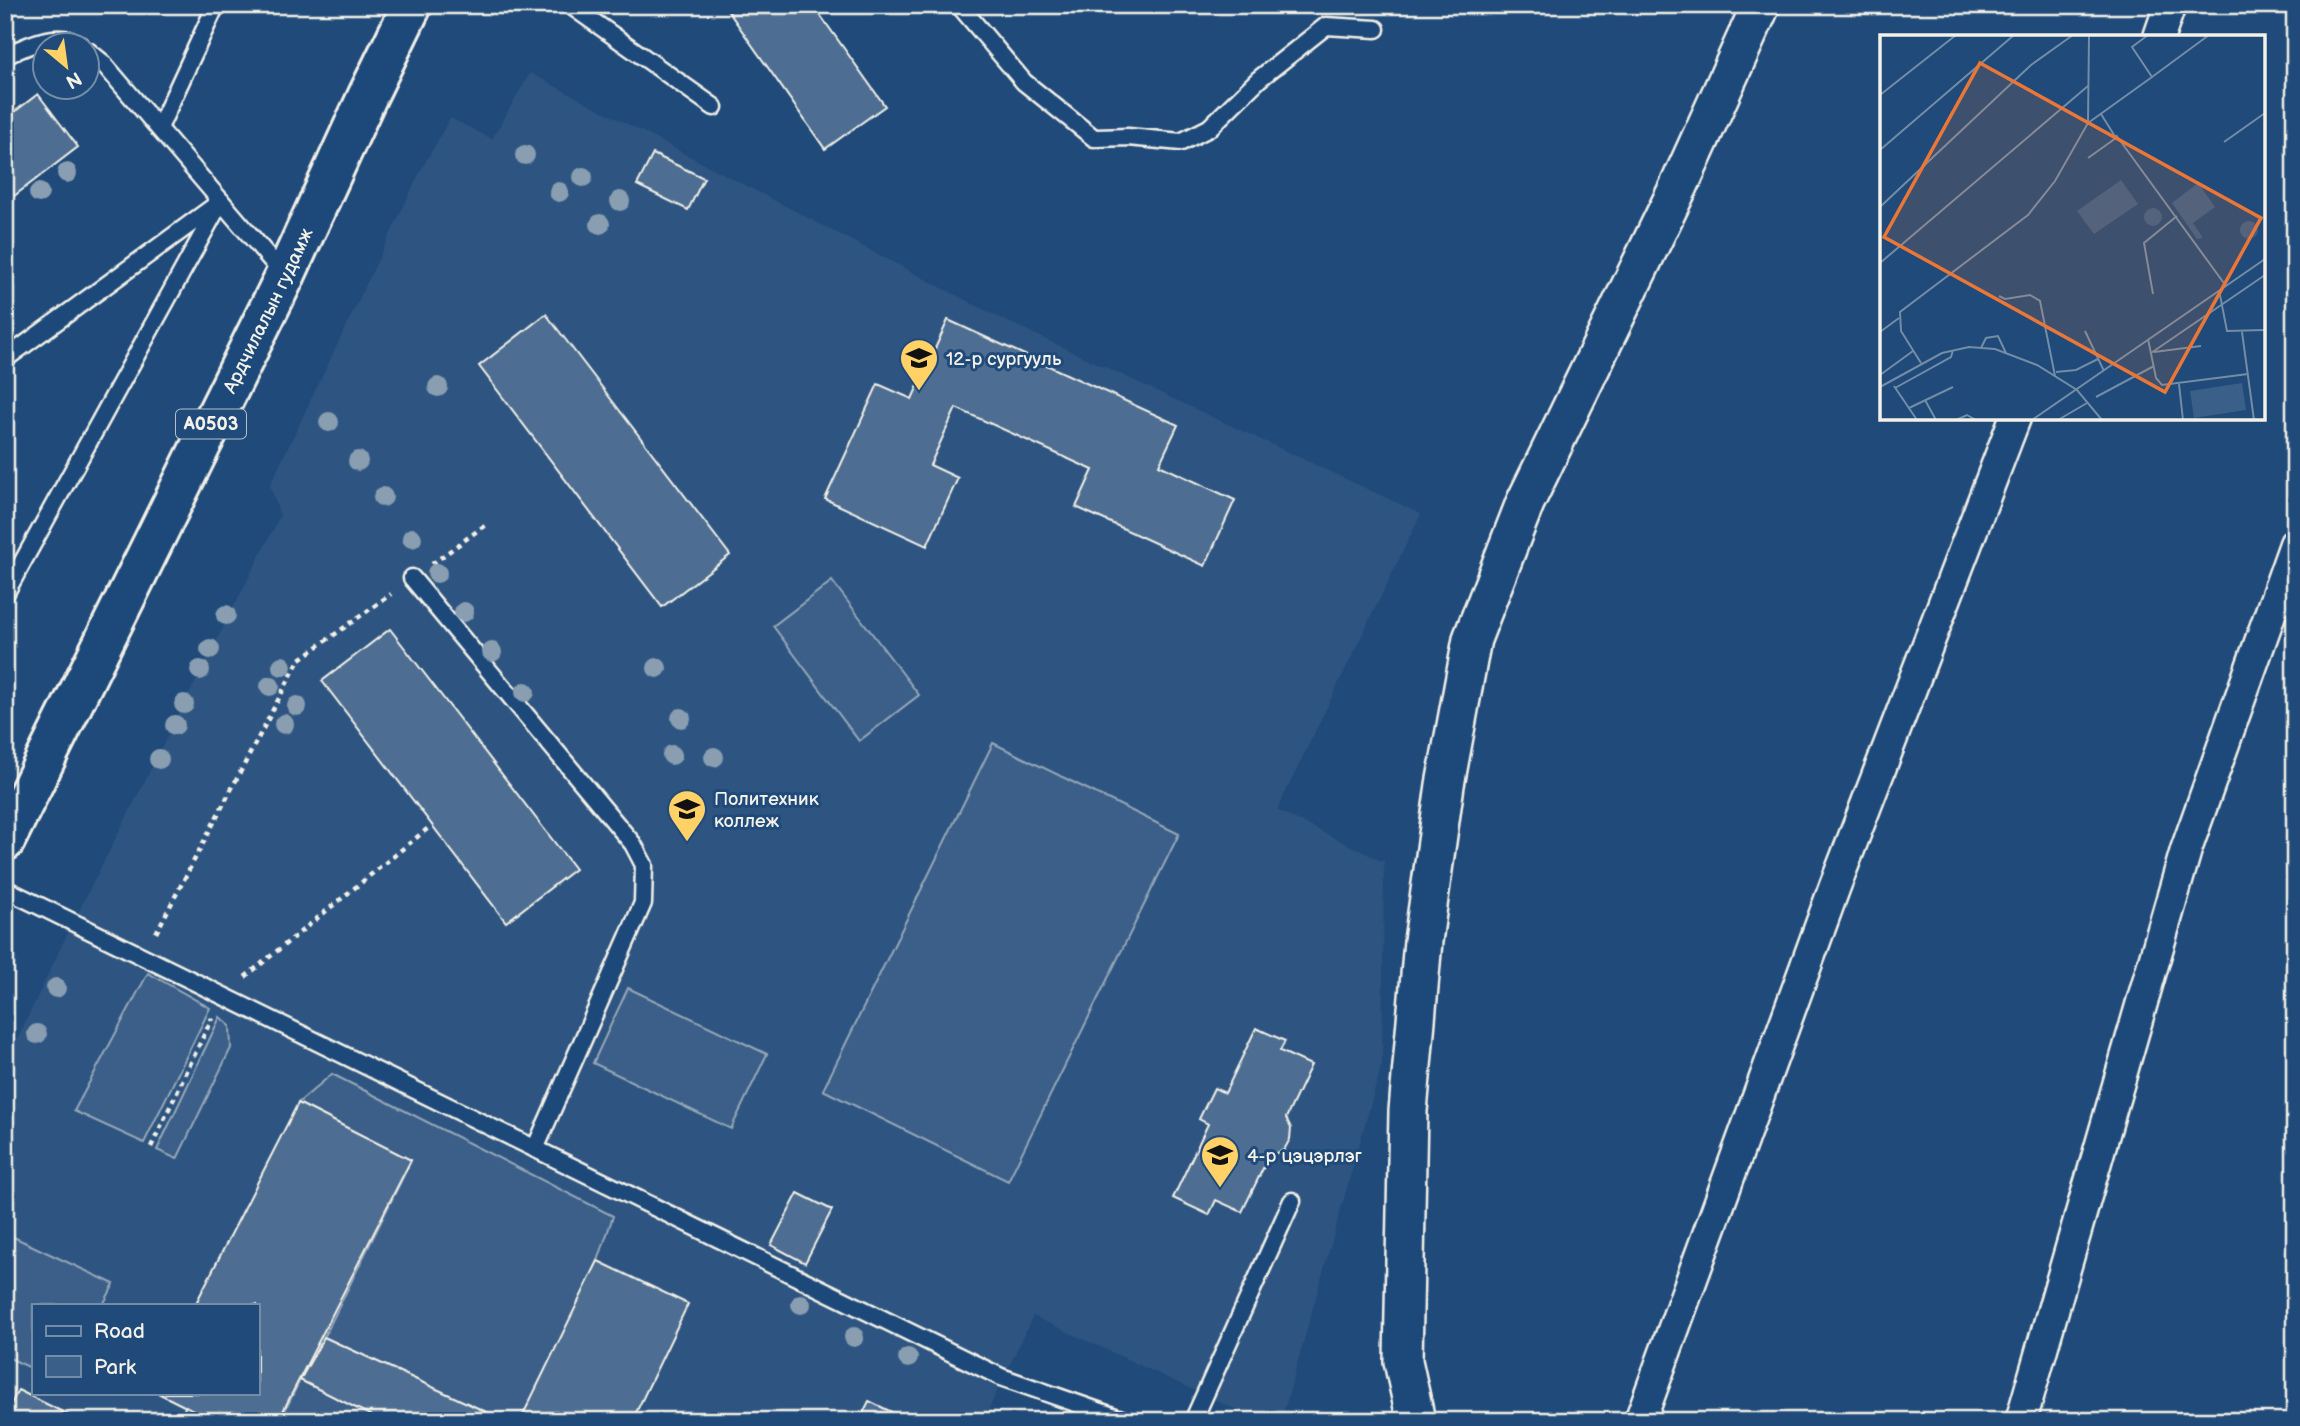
<svg xmlns="http://www.w3.org/2000/svg" width="2300" height="1426" viewBox="0 0 2300 1426" font-family="'Balsamiq Sans',sans-serif">
	<style>
		.built { fill: #2d5581; fill-rule: evenodd }
		.green { fill: #3a5f88; stroke: #97a8b8; stroke-width: 2 }
		.building { fill: #4d6e92; stroke: #f4f1e8; stroke-width: 2 }
		.lines { fill: none; stroke-linecap: round; stroke-linejoin: round }
		.service-casing { stroke: #f4f1e8; stroke-width: 21 }
		.minor-casing { stroke: #f4f1e8; stroke-width: 35 }
		.tertiary-casing { stroke: #f4f1e8; stroke-width: 42 }
		.primary-casing { stroke: #f4f1e8; stroke-width: 44 }
		.path { stroke: #f4f1e8; stroke-width: 4.5; stroke-dasharray: 5 5; stroke-linecap: butt }
		.service { stroke: #1f4a7a; stroke-width: 16 }
		.minor { stroke: #1f4a7a; stroke-width: 30 }
		.tertiary { stroke: #1f4a7a; stroke-width: 37 }
		.primary { stroke: #1f4a7a; stroke-width: 38 }
		.tree { fill: #8a9eb1 }
		.labels { text-anchor: middle; stroke-width: 6; stroke-linejoin: round; paint-order: stroke }
		.shield { fill: #1f4a7a; stroke: #b4bfc7; stroke-width: 2 }
		.shield-label { font-size: 18px; font-weight: bold; fill: #f4f1e8 }
		.street-label { font-size: 19px; fill: #f4f1e8; stroke: #1f4a7a }
		.poi-label { font-size: 19px; fill: #f4f1e8; stroke: #1f4a7a; text-anchor: start }
		.inset-road { fill: none; stroke: #748da6; stroke-width: 2 }
		.view { fill: #ea7738; fill-opacity: 0.15; stroke: #ea7738; stroke-width: 3.5 }
		.inset-edge { fill: none; stroke: #f4f1e8; stroke-width: 3.5 }
	</style>
	<rect width="100%" height="100%" fill="#1f4a7a"/>
	<filter id="ink" filterUnits="userSpaceOnUse"><feTurbulence type="fractalNoise" baseFrequency=".0143" numOctaves="2"/><feDisplacementMap in="SourceGraphic" scale="14" xChannelSelector="R" yChannelSelector="G"/><feConvolveMatrix kernelMatrix="1 2 1 2 8 2 1 2 1" color-interpolation-filters="sRGB"/></filter>
	<g filter="url(#ink)">
		<path class="built" d="M530,73L1002,319L1421,514L1277,810L1384,862L1382,1064L1281,1421H1261L1033,1316L983,1421H5V1065L73,922L280,516L270,485L420,172L450,118L492,139ZM33,1305H257V1393H33Z"/>
		<g class="green">
			<path d="M832,581L919,695L859,741L773,626Z"/>
			<path d="M993,743L1179,834L1008,1181L823,1090Z"/>
			<path d="M148,973L210,1008L144,1143L74,1111Z"/>
			<path d="M628,988L767,1054L731,1129L593,1063Z"/>
			<path d="M220,1017L230,1026L231,1048L177,1159L157,1150Z"/>
			<path d="M332,1074L613,1216L598,1261L523,1421H500L324,1337L411,1161L298,1103Z"/>
			<path d="M7,1234L114,1284L103,1305H33V1369L5,1356Z"/>
			<path d="M300,1380L385,1421H280Z"/>
		</g>
		<g class="building">
			<path d="M5,5H24L5,20Z"/>
			<path d="M724,5H813L885,106L825,149Z"/>
			<path d="M38,94L78,147L5,203V119Z"/>
			<path d="M653,154L704,178L688,210L637,185Z"/>
			<path d="M546,314L730,555L662,607L479,366Z"/>
			<path d="M948,320L1178,425L1159,465L1235,500L1205,566L1076,507L1093,470L956,408L930,465L958,478L927,546L825,499L878,384L912,399Z"/>
			<path d="M390,629L575,869L506,922L322,681Z"/>
			<path d="M1256,1028L1285,1041L1280,1051L1311,1065L1286,1118L1291,1128L1290,1139L1284,1150L1269,1156L1242,1212L1216,1200L1209,1215L1173,1198L1208,1124L1199,1119L1214,1088L1225,1093Z"/>
			<path d="M298,1103L411,1160L278,1421H214L158,1393H257V1305H195Z"/>
			<path d="M798,1193L832,1210L805,1263L771,1245Z"/>
			<path d="M598,1261L688,1304L632,1421H520Z"/>
			<path d="M324,1337L506,1421H382L300,1380Z"/>
			<path d="M18,1390L81,1421H5V1417Z"/>
			<path d="M869,1401L910,1421H859Z"/>
			<path d="M186,1406L204,1416L201,1421H177Z"/>
		</g>
		<g class="lines">
			<defs>
				<g id="service">
					<path d="M570,5L714,107"/>
					<path d="M959,5L1024,82L1094,138H1097L1128,137L1181,142L1209,128L1259,79L1326,26L1376,29"/>
					<path d="M88,51L103,63L284,275"/>
					<path d="M5,56C26,46 59,29 81,46"/>
					<path d="M159,128L216,5"/>
					<path d="M5,359L216,205"/>
					<path d="M412,578L633,844L644,865L643,903L535,1149"/>
					<path d="M5,594L221,201"/>
					<path d="M5,889L1001,1377L1127,1421"/>
					<path d="M1193,1421L1292,1201"/>
				</g>
				<g id="minor">
					<path d="M2159,37L2170,5"/>
					<path d="M1640,1421L1835,886L2015,418"/>
					<path d="M2021,1421L2186,850L2295,544"/>
				</g>
				<path id="tertiary" d="M1416,1421L1403,1361L1408,1111L1423,941L1445,785L1472,639L1525,503L1678,188L1761,5"/>
				<g id="primary">
					<path id="s1" d="M5,841L285,276L368,95L412,5"/>
				</g>
			</defs>
			<use href="#service" class="service-casing"/>
			<use href="#minor" class="minor-casing"/>
			<use href="#tertiary" class="tertiary-casing"/>
			<use href="#primary" class="primary-casing"/>
			<g class="path">
				<path d="M432,564L488,523"/>
				<path d="M156,933L299,660L391,594"/>
				<path d="M245,977L432,825"/>
				<path d="M151,1147L212,1018"/>
			</g>
			<use href="#service" class="service"/>
			<use href="#minor" class="minor"/>
			<use href="#tertiary" class="tertiary"/>
			<use href="#primary" class="primary"/>
		</g>
		<g class="tree">
			<circle cx="525" cy="155" r="10"/>
			<circle cx="67" cy="173" r="10"/>
			<circle cx="583" cy="177" r="10"/>
			<circle cx="559" cy="192" r="10"/>
			<circle cx="39" cy="193" r="10"/>
			<circle cx="620" cy="201" r="10"/>
			<circle cx="600" cy="224" r="10"/>
			<circle cx="438" cy="387" r="10"/>
			<circle cx="329" cy="422" r="10"/>
			<circle cx="358" cy="461" r="10"/>
			<circle cx="383" cy="497" r="10"/>
			<circle cx="412" cy="538" r="10"/>
			<circle cx="437" cy="573" r="10"/>
			<circle cx="464" cy="612" r="10"/>
			<circle cx="226" cy="615" r="10"/>
			<circle cx="210" cy="649" r="10"/>
			<circle cx="492" cy="652" r="10"/>
			<circle cx="282" cy="666" r="10"/>
			<circle cx="657" cy="668" r="10"/>
			<circle cx="200" cy="670" r="10"/>
			<circle cx="270" cy="686" r="10"/>
			<circle cx="525" cy="692" r="10"/>
			<circle cx="184" cy="704" r="10"/>
			<circle cx="297" cy="706" r="10"/>
			<circle cx="681" cy="718" r="10"/>
			<circle cx="284" cy="724" r="10"/>
			<circle cx="175" cy="725" r="10"/>
			<circle cx="672" cy="755" r="10"/>
			<circle cx="714" cy="757" r="10"/>
			<circle cx="159" cy="759" r="10"/>
			<circle cx="56" cy="988" r="10"/>
			<circle cx="37" cy="1034" r="10"/>
			<circle cx="801" cy="1304" r="10"/>
			<circle cx="854" cy="1337" r="10"/>
			<circle cx="908" cy="1358" r="10"/>
		</g>
	</g>
	<defs>
		<symbol id="school-pin" viewBox="-11 -11 22 30"><path d="M0 17L-7.5 6A9.5 9.5 0 1 1 7.5 6Z" fill="#ffd166" stroke="#1f4a7a"/><path d="M0-5L7-2L0 1L-7-2ZM-4 1L0 2.5L4 1V4Q0 6-4 4Z" fill="#111"/></symbol>
		<symbol id="university-pin" viewBox="-11 -11 22 30"><path d="M0 17L-7.5 6A9.5 9.5 0 1 1 7.5 6Z" fill="#ffd166" stroke="#1f4a7a"/><path d="M0-5L7-2L0 1L-7-2ZM-4 1L0 2.5L4 1V4Q0 6-4 4Z" fill="#111"/></symbol>
	</defs>
	<g fill-rule="evenodd">
		<use href="#school-pin" x="897" y="336" width="44" height="60"/>
		<use href="#university-pin" x="665" y="787" width="44" height="60"/>
		<use href="#school-pin" x="1198" y="1133" width="44" height="60"/>
	</g>
	<g class="labels">
		<rect class="shield" x="176" y="409.5" width="70" height="29" rx="5"/>
		<g class="shield-label">
			<text x="211" y="430">A0503</text>
		</g>
		<g class="street-label">
			<text dy="7" stroke="none"><textPath href="#s1" startOffset="592">Ардчилалын гудамж</textPath></text>
		</g>
		<g class="poi-label">
			<text x="946" y="365">12-р сургууль</text>
			<text x="714" y="805">Политехник<tspan x="714" dy="22">коллеж</tspan></text>
			<text x="1247" y="1162">4-р цэцэрлэг</text>
		</g>
	</g>
	<g transform="translate(1880 35)">
		<rect width="385" height="385" fill="#1f4a7a"/>
		<path d="M241,145L258,169L214,199L197,176ZM318,148L335,172L313,188L323,203L317,204L292,168ZM264 182a9 9 0 1 1 18 0a9 9 0 1 1-18 0ZM360 195a9 9 0 1 1 18 0a9 9 0 1 1-18 0ZM362,348L366,375L314,383L310,356Z" fill="#3a5f88"/>
		<path class="inset-road" d="M272,42L329,0M0,60L76,0M208,88L272,42L252,12L268,0M236,100L346,251M344,107L385,78M0,115L134,0M208,123L236,103L221,79M0,172L151,30L193,0M0,228L208,51M339,255L347,296L385,295M273,259L264,208L297,181M119,261L125,264L150,260L160,266L175,341M205,296L224,336M0,297L19,283M362,297L374,385M268,304L276,343L282,350L368,339M101,313L106,303L118,301L126,318M274,317L321,311M271,318L385,240M41,328L21,296L20,277L148,180L175,146L208,88L209,0M176,337L196,335L218,324M0,340L33,316M299,349L303,385M14,351L37,385M0,352L62,318L89,312L115,314L157,330L197,355L222,385M15,353L71,322L73,315M216,362L274,331M45,365L56,385M29,373L73,352M76,385L87,380L96,385M152,385L385,224M178,385L207,368"/>
		<path class="view" d="M100,28L381,183L285,357L4,202Z"/>
		<rect width="385" height="385" class="inset-edge"/>
	</g>
	<rect width="2300" height="1426" fill="none" stroke="#1f4a7a" stroke-width="28"/>
	<rect x="14" y="14" width="2272" height="1398" fill="none" stroke="#f4f1e8" stroke-width="2.5" filter="url(#ink)"/>
	<rect x="32" y="1304" width="228" height="91" fill="#1f4a7a" stroke="#748da6" stroke-width="2"/>
	<rect x="46" y="1326" width="35" height="10" fill="#1f4a7a" stroke="#748da6" stroke-width="2"/>
	<text x="94" y="1338" font-size="21" fill="#f4f1e8">Road</text>
	<rect x="46" y="1356" width="35" height="21" fill="#3a5f88" stroke="#748da6" stroke-width="2"/>
	<text x="94" y="1374" font-size="21" fill="#f4f1e8">Park</text>
	<g transform="translate(66 66) rotate(151)"><circle r="33" fill="#1f4a7a" stroke="#748da6" stroke-width="2"/>
	<path d="M0-5L12 26L0 18L-12 26Z" fill="#ffd166"/>
	<text y="-10" font-size="19" font-weight="bold" text-anchor="middle" fill="#f4f1e8">N</text>
	</g>
</svg>
